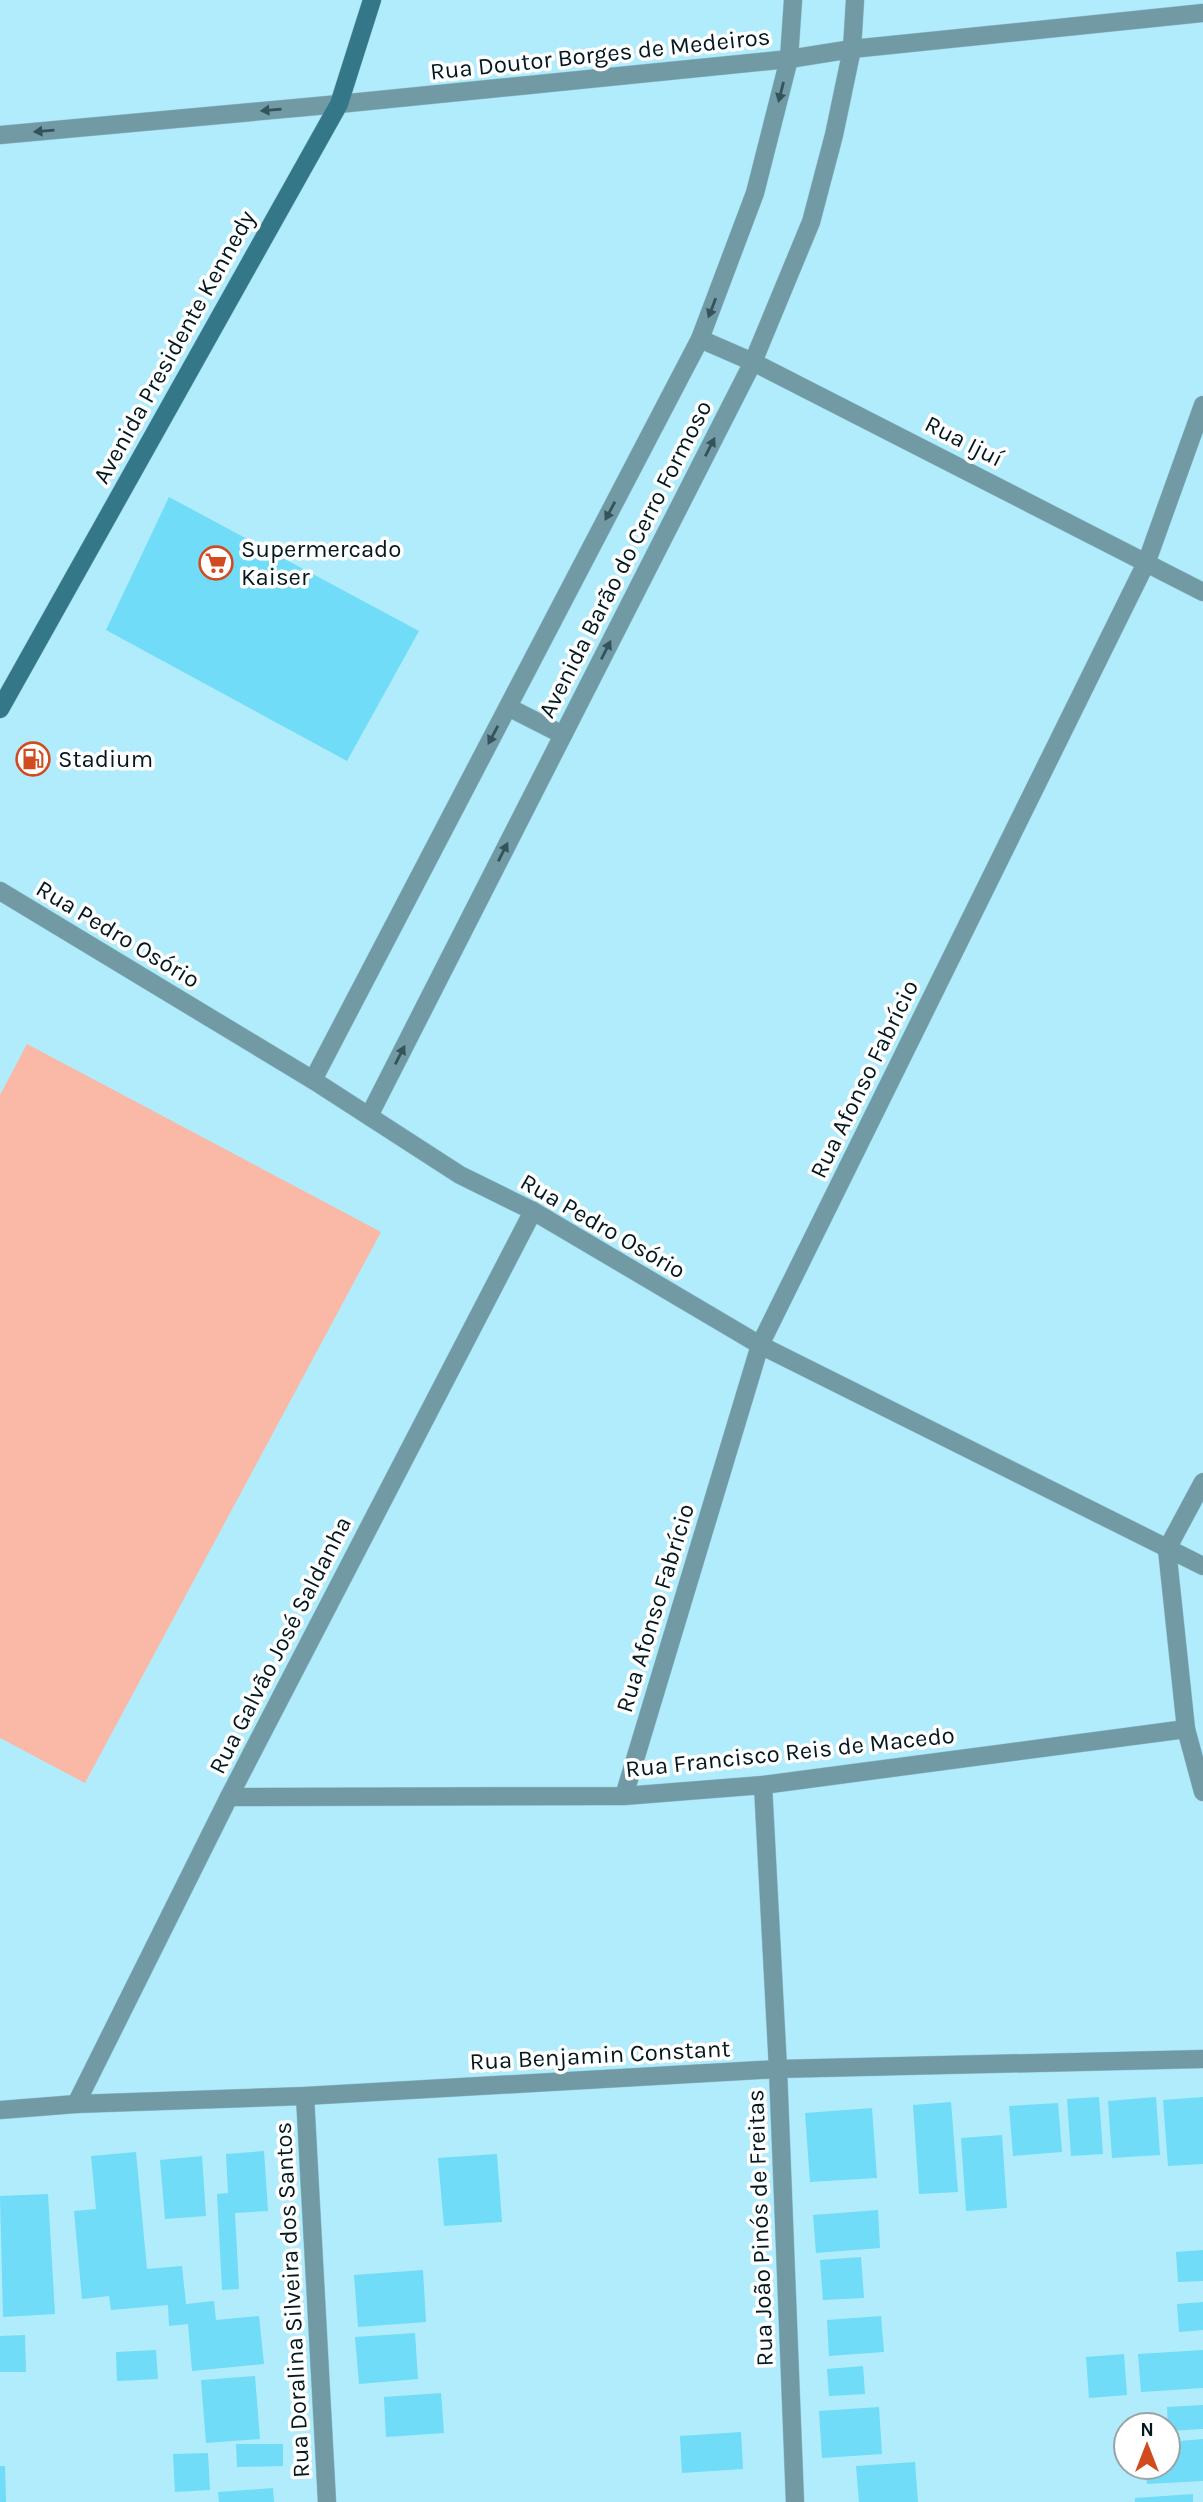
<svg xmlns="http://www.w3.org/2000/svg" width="1203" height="2502" viewBox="0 0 1203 2502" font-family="Karla,sans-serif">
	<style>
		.green { fill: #fab9a6 }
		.building { fill: #70dcf7 }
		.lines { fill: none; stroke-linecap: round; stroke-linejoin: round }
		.minor-casing { stroke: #92c6d4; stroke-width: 19 }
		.tertiary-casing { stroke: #92c6d4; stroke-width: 19 }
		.secondary-casing { stroke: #92c6d4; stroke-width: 19 }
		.minor { stroke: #719aa5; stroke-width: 18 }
		.tertiary { stroke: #719aa5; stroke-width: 18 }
		.secondary { stroke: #347788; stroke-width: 18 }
		.oneway { fill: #34535b }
		.labels { text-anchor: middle; stroke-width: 7; stroke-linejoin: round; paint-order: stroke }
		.street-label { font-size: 24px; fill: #03191f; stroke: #fff }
		.poi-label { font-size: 24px; fill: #03191f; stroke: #fff; text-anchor: start }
	</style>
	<rect width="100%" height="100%" fill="#b1ecfc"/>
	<path class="green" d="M27,1044L381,1232L85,1783L0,1738V1095Z"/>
	<g class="building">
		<path d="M169,497L419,631L347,761L106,630Z"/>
		<path d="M1099,2097L1103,2154L1071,2156L1067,2099Z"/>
		<path d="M1156,2097L1160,2155L1112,2158L1108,2101Z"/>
		<path d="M1203,2097V2164L1168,2166L1163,2100Z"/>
		<path d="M951,2102L958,2192L919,2194L913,2105Z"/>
		<path d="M1058,2103L1062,2152L1013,2156L1009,2106Z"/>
		<path d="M872,2108L877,2178L810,2182L805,2113Z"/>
		<path d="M1002,2135L1007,2208L966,2211L961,2138Z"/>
		<path d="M264,2151L268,2211L235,2213L239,2289L222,2290L217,2194L228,2193L226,2154Z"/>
		<path d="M136,2152L147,2269L182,2266L186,2304L214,2301L216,2320L259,2316L264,2364L192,2371L188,2324L169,2326L168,2305L111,2310L109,2296L82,2299L74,2211L96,2209L91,2156Z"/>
		<path d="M497,2154L502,2222L444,2226L438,2158Z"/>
		<path d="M202,2156L206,2216L165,2219L160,2160Z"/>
		<path d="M48,2194L55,2314L3,2317L0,2196Z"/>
		<path d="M878,2210L880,2248L816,2253L813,2215Z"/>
		<path d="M1203,2250V2281L1178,2282L1176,2252Z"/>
		<path d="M861,2257L864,2298L823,2300L820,2260Z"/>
		<path d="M423,2270L426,2322L358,2327L354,2275Z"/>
		<path d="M1203,2302V2330L1179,2332L1177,2304Z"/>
		<path d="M881,2316L884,2352L829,2356L827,2320Z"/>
		<path d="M415,2333L418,2379L359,2384L355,2337Z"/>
		<path d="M25,2335L26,2372H0V2336Z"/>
		<path d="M156,2350L158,2379L117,2381L116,2352Z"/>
		<path d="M1203,2350V2388L1141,2392L1138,2354Z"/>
		<path d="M1124,2354L1127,2395L1089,2398L1086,2357Z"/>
		<path d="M863,2366L865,2394L829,2396L827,2369Z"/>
		<path d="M255,2376L260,2439L206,2443L201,2380Z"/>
		<path d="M441,2393L444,2433L386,2437L384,2397Z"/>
		<path d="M1203,2405V2429L1168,2431L1167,2407Z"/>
		<path d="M879,2407L882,2454L822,2458L819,2411Z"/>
		<path d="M741,2432L743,2469L682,2473L680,2436Z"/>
		<path d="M1203,2439V2481L1147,2484L1145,2467H1168V2442Z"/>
		<path d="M236,2444H283V2466L237,2467Z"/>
		<path d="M208,2453L210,2490L175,2492L173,2454Z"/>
		<path d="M915,2462L918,2502H859L856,2466Z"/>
		<path d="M0,2466H5L6,2502H0Z"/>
		<path d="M273,2488L274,2502H219L218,2492Z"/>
		<path d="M1193,2494V2502H1135V2498Z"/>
	</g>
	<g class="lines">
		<defs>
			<g id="minor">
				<path d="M339,104L789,59L852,49L1203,13"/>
				<path d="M700,339L753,362L1203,592"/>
				<path d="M508,707L563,735"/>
				<path d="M0,891L313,1080L460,1175L533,1211L760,1345L1203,1566"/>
				<path d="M313,1080L700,339L755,193L789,59L793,0"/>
				<path d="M369,1116L753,362L811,222L834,135L852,49L855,0"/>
				<path d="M1203,1482L1167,1549L1186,1729L1203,1792"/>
				<path d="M763,1785L778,2069L795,2502"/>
				<path d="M624,1796L760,1345L1147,561L1203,405"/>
				<path d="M229,1797L624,1796L763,1785L1186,1729"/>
				<path d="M305,2096L327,2502"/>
				<path d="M76,2104L229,1797L533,1211"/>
			</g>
			<g id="tertiary">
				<path d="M0,135L339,104"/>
				<path d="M0,2110L76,2104L305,2096L778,2069L1203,2059"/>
			</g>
			<path id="secondary" d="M0,709L339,104L372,0"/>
		</defs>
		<use href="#minor" class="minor-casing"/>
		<use href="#tertiary" class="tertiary-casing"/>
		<use href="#secondary" class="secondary-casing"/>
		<use href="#minor" class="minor"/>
		<use href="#tertiary" class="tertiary"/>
		<use href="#secondary" class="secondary"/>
	</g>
	<defs><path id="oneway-solid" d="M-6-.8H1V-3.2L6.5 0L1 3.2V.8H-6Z" transform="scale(1.75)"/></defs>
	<g class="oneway">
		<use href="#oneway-solid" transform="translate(781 92) rotate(104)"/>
		<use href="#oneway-solid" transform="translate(271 110) rotate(175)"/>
		<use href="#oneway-solid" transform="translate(44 131) rotate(175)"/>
		<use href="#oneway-solid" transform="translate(712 308) rotate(111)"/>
		<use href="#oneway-solid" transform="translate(710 447) rotate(-63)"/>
		<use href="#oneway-solid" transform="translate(610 511) rotate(118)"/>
		<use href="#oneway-solid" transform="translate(606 650) rotate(-63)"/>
		<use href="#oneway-solid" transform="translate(493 735) rotate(118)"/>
		<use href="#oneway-solid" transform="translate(503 852) rotate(-63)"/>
		<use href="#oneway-solid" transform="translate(400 1055) rotate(-63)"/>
	</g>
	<defs>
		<symbol id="supermarket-ring" viewBox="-11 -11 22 22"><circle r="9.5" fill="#fff" stroke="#d24a1f" stroke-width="1.5"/><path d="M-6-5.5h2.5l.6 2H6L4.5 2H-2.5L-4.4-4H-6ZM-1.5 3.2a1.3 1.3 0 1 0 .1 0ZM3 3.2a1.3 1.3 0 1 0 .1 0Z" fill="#d24a1f"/></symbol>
		<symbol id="fuel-ring" viewBox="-11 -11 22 22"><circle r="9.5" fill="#fff" stroke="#d24a1f" stroke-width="1.5"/><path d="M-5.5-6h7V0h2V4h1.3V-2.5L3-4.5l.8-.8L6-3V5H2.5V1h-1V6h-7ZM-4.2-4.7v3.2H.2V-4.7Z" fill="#d24a1f"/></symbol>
	</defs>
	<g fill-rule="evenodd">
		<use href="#supermarket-ring" x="197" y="544" width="38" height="38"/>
		<use href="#fuel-ring" x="14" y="740" width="38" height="38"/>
	</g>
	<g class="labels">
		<g class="street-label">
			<text transform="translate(600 54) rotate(-6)" y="8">Rua Doutor Borges de Medeiros</text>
			<text transform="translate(174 347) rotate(-61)" y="8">Avenida Presidente Kennedy</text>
			<text transform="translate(964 441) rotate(27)" y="8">Rua Ijuí</text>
			<text transform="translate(625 559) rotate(-63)" y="8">Avenida Barão do Cerro Formoso</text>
			<text transform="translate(118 934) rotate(31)" y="8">Rua Pedro Osório</text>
			<text transform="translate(864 1079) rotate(-64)" y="8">Rua Afonso Fabrício</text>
			<text transform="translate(603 1226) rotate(30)" y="8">Rua Pedro Osório</text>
			<text transform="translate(655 1608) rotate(-73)" y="8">Rua Afonso Fabrício</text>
			<text transform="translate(280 1645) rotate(-63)" y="8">Rua Galvão José Saldanha</text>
			<text transform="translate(790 1752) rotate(-6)" y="8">Rua Francisco Reis de Macedo</text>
			<text transform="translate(600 2055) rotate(-3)" y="8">Rua Benjamin Constant</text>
			<text transform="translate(760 2228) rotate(-92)" y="8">Rua João Pinós de Freitas</text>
			<text transform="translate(292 2300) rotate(-93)" y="8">Rua Doralina Silveira dos Santos</text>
		</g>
		<g class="poi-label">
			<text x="241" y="557">Supermercado<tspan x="241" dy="28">Kaiser</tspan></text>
			<text x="58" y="767">Stadium</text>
		</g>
	</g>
	<g transform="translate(1147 2446)"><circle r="33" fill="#ffffff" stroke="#9aa3a5" stroke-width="2"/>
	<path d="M0-5L12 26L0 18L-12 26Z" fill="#d24a1f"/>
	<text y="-10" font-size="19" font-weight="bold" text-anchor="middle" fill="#03191f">N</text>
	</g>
</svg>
